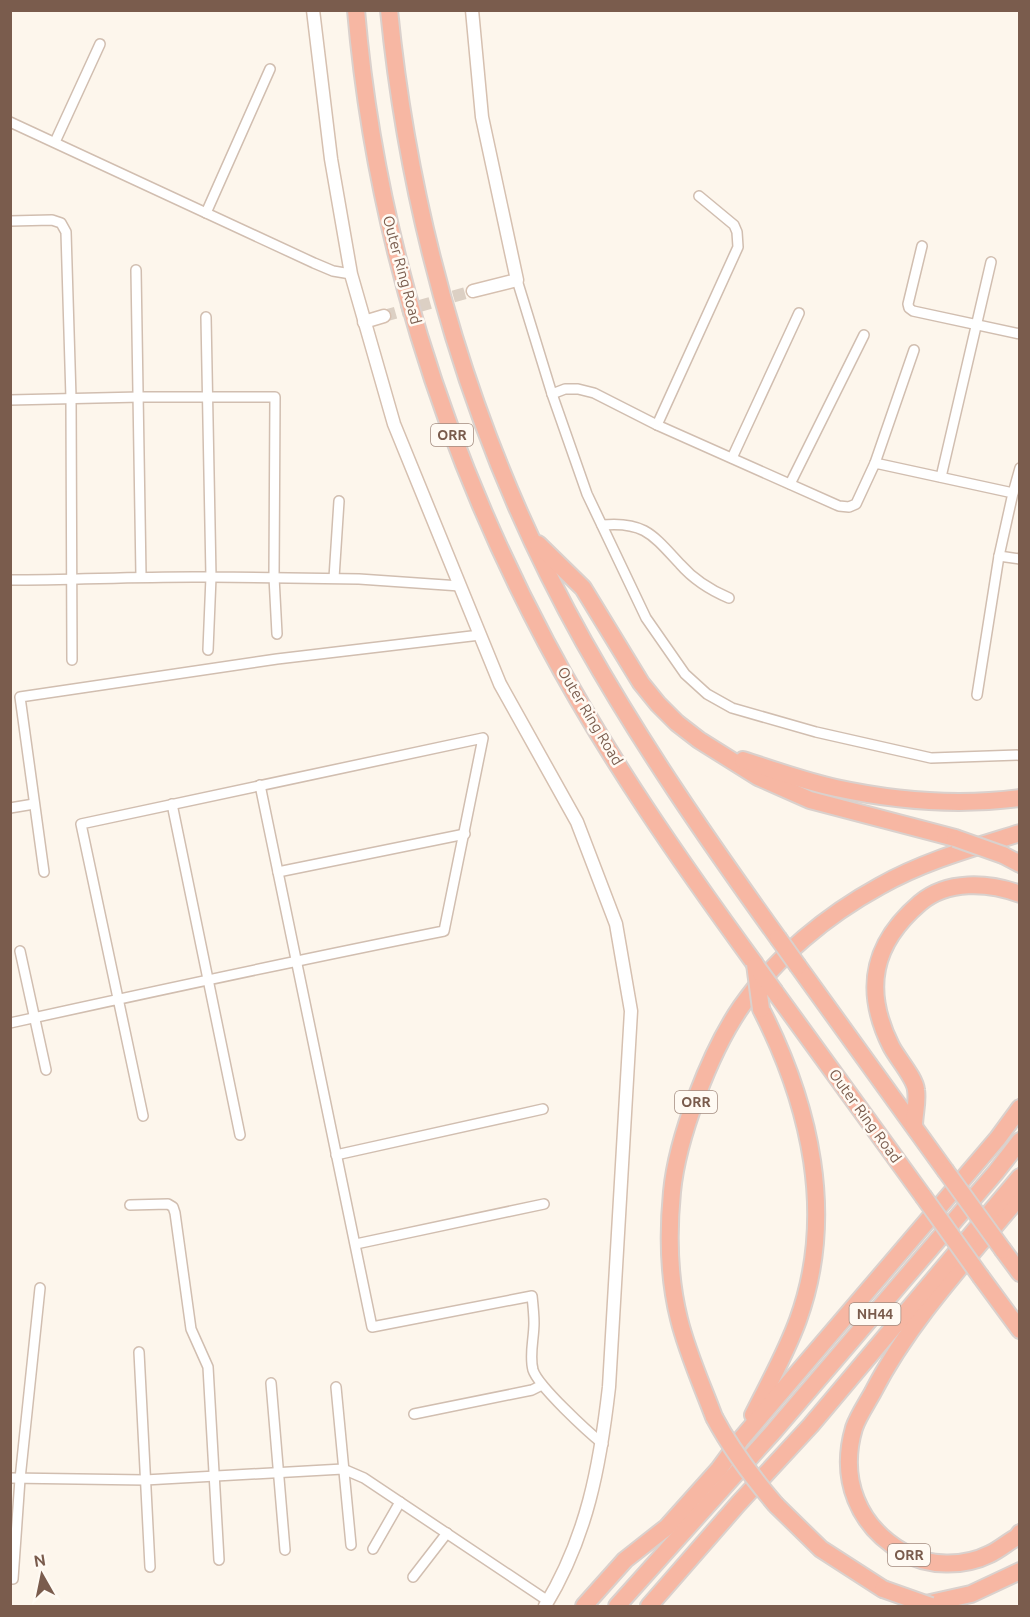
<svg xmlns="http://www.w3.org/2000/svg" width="1030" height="1617" viewBox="0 0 1030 1617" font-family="Ubuntu,sans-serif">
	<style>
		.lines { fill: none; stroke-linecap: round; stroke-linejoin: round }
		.secondary-tunnel { stroke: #dcd0c4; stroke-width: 12; stroke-dasharray: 12 6; stroke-linecap: butt }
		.street-casing { stroke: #d1beb0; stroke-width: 12 }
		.secondary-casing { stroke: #d6c0b0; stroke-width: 15 }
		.highway-casing { stroke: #dad1cd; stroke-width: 20 }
		.street { stroke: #fff; stroke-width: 9 }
		.secondary { stroke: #fff; stroke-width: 12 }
		.highway { stroke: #f7b7a3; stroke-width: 16 }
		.highway-bridge-casing { stroke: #dad1cd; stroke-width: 20; stroke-linecap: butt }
		.highway-bridge { stroke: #f7b7a3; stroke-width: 16 }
		.labels { text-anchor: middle; stroke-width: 5; stroke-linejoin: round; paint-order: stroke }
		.shield { fill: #fffaf3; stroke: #a28b7f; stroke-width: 1.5 }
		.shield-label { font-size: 14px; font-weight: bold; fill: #7a5c4d }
		.street-label { font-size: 15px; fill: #7a5c4d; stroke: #fffaf3 }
	</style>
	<rect width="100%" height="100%" fill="#fdf6ec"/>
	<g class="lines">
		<path class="secondary-tunnel" d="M384,316L473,291"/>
		<defs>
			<g id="street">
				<path d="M10,122L314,263L333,271L351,274"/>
				<path d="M55,142L100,44"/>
				<path d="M206,213L270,69"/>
				<path d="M10,221L52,220L61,223L66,232L71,398L72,660"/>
				<path d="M922,246L908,304L909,308L913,311L1020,334"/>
				<path d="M136,270L141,576"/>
				<path d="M517,280L552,394L587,494L646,618L685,674L707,694L732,708L816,732L931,758L1020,755"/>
				<path d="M206,317L211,577L359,579L460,586"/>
				<path d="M552,394L565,389H578L594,393L657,425L839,506L849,507L856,504L875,463L1013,493L999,556L1020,559"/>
				<path d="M10,400L140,397H275L274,577L277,634"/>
				<path d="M657,425L738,247L737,232L734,225L699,196"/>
				<path d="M732,458L799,313"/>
				<path d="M875,463L914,350"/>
				<path d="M941,477L991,262"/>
				<path d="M790,484L864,335"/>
				<path d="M1013,493L1020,468"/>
				<path d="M602,525C644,521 653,535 680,564C694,580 710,590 729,598"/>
				<path d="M334,578L339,501"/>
				<path d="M10,580C77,580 144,576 211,577L208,650"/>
				<path d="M977,695L999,556"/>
				<path d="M260,785L372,1327L532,1296C533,1305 534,1314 534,1323C534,1339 529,1355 533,1370C538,1386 588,1432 603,1444"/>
				<path d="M172,804L240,1135"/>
				<path d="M10,808L34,804"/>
				<path d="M44,872L20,697L277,659L480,635"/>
				<path d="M278,872L465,834"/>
				<path d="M20,951L46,1070"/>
				<path d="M10,1023C155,991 299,960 444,931L483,738L81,824L143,1116"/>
				<path d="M336,1155L543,1109"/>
				<path d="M130,1205L168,1204L173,1207L175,1213L191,1329L208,1367L219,1560"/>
				<path d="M356,1244L544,1204"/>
				<path d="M139,1352L150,1567"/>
				<path d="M271,1383L285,1550"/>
				<path d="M336,1387L351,1545"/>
				<path d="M414,1414L532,1390L542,1385"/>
				<path d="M10,1478L145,1480L343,1469L364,1478L548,1601"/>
				<path d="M373,1549L400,1502"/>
				<path d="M413,1577L447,1533"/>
				<path d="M13,1579L20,1479L40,1288"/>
			</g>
			<g id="secondary">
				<path d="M313,10L331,159L351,274L394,424L500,684L577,822L616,924L631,1011L609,1387C600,1466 587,1537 545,1606"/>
				<path d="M472,10L482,117L517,280L473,291"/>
				<path d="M364,322L384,316"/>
			</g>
			<g id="highway">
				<path d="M356,10C375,232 442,446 546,642C606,755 680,861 755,964"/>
				<path d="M389,10C411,232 475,448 584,642C642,745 709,842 778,938"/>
				<path d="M538,544L583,588L641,683L658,704L677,723L699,740L758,777L810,800L955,838"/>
				<path d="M743,760C774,770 804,781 836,788C896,801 959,806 1020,798"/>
				<path d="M1003,855L1020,864"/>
				<path d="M798,966L945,1170"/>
				<path d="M775,992L923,1196"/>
				<path d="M914,1126C914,1115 918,1101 916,1090C915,1078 897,1058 891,1046C863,990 872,944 920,903C947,880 988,882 1020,894"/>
				<path d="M1020,1196C968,1259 910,1320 873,1392C867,1403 858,1416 854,1428C839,1479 858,1526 903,1552C928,1567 964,1567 990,1554C999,1550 1008,1542 1017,1537L1020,1533"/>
				<path d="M1003,1250L1020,1273"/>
				<path d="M981,1277L1020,1330"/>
				<path d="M753,1415C769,1383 786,1353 798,1320C836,1215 810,1105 761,1009"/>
				<path d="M714,1417C702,1385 687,1352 679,1319C669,1279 668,1233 672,1192C677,1138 710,1052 741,1007C776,957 827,915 880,886C924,861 972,848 1020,833"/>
				<path d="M776,1505L821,1549L883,1589"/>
				<path d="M584,1606L625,1560L667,1527L719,1469L741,1439L998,1138L1020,1108"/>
				<path d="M617,1606L774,1431L996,1172L1020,1141"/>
				<path d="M649,1606L738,1504L811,1425L1020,1177"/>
				<path d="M917,1606L971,1594L1020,1571"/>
			</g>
		</defs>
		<use href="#street" class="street-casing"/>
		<use href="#secondary" class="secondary-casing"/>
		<use href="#highway" class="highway-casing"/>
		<use href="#street" class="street"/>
		<use href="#secondary" class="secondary"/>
		<use href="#highway" class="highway"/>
		<defs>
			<g id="highway-bridge">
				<path d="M955,838L1003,855"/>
				<path d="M778,938L798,966"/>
				<path d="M755,964L761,1009"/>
				<path d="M756,966L775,992"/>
				<path d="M945,1170L1003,1250"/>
				<path d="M923,1196L981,1277"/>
				<path d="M714,1417C731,1449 753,1478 776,1505"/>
				<path d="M883,1589L931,1606"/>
			</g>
		</defs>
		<use href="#highway-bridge" class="highway-bridge-casing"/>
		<use href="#highway-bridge" class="highway-bridge"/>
	</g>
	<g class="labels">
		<g class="shield">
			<rect x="431" y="424" width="42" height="22" rx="4.5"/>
			<rect x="675" y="1091" width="42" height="22" rx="4.5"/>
			<rect x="849.5" y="1303" width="51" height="22" rx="4.5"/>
			<rect x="888" y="1544" width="42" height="22" rx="4.5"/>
		</g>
		<g class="shield-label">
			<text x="452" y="440">ORR</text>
			<text x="696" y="1107">ORR</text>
			<text x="875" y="1319">NH44</text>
			<text x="909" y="1560">ORR</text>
		</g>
		<g class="street-label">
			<text transform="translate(402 270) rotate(75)" y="5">Outer Ring Road</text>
			<text transform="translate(590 716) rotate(59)" y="5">Outer Ring Road</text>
			<text transform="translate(865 1116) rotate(54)" y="5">Outer Ring Road</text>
		</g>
	</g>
	<rect width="1030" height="1617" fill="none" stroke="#7a5c4d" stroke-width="24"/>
	<g transform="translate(42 1575) rotate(351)" stroke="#fffaf3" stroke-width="4.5" paint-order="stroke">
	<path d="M0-4.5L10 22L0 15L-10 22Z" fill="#7a5c4d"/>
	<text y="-9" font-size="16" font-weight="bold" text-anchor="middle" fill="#7a5c4d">N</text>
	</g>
</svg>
